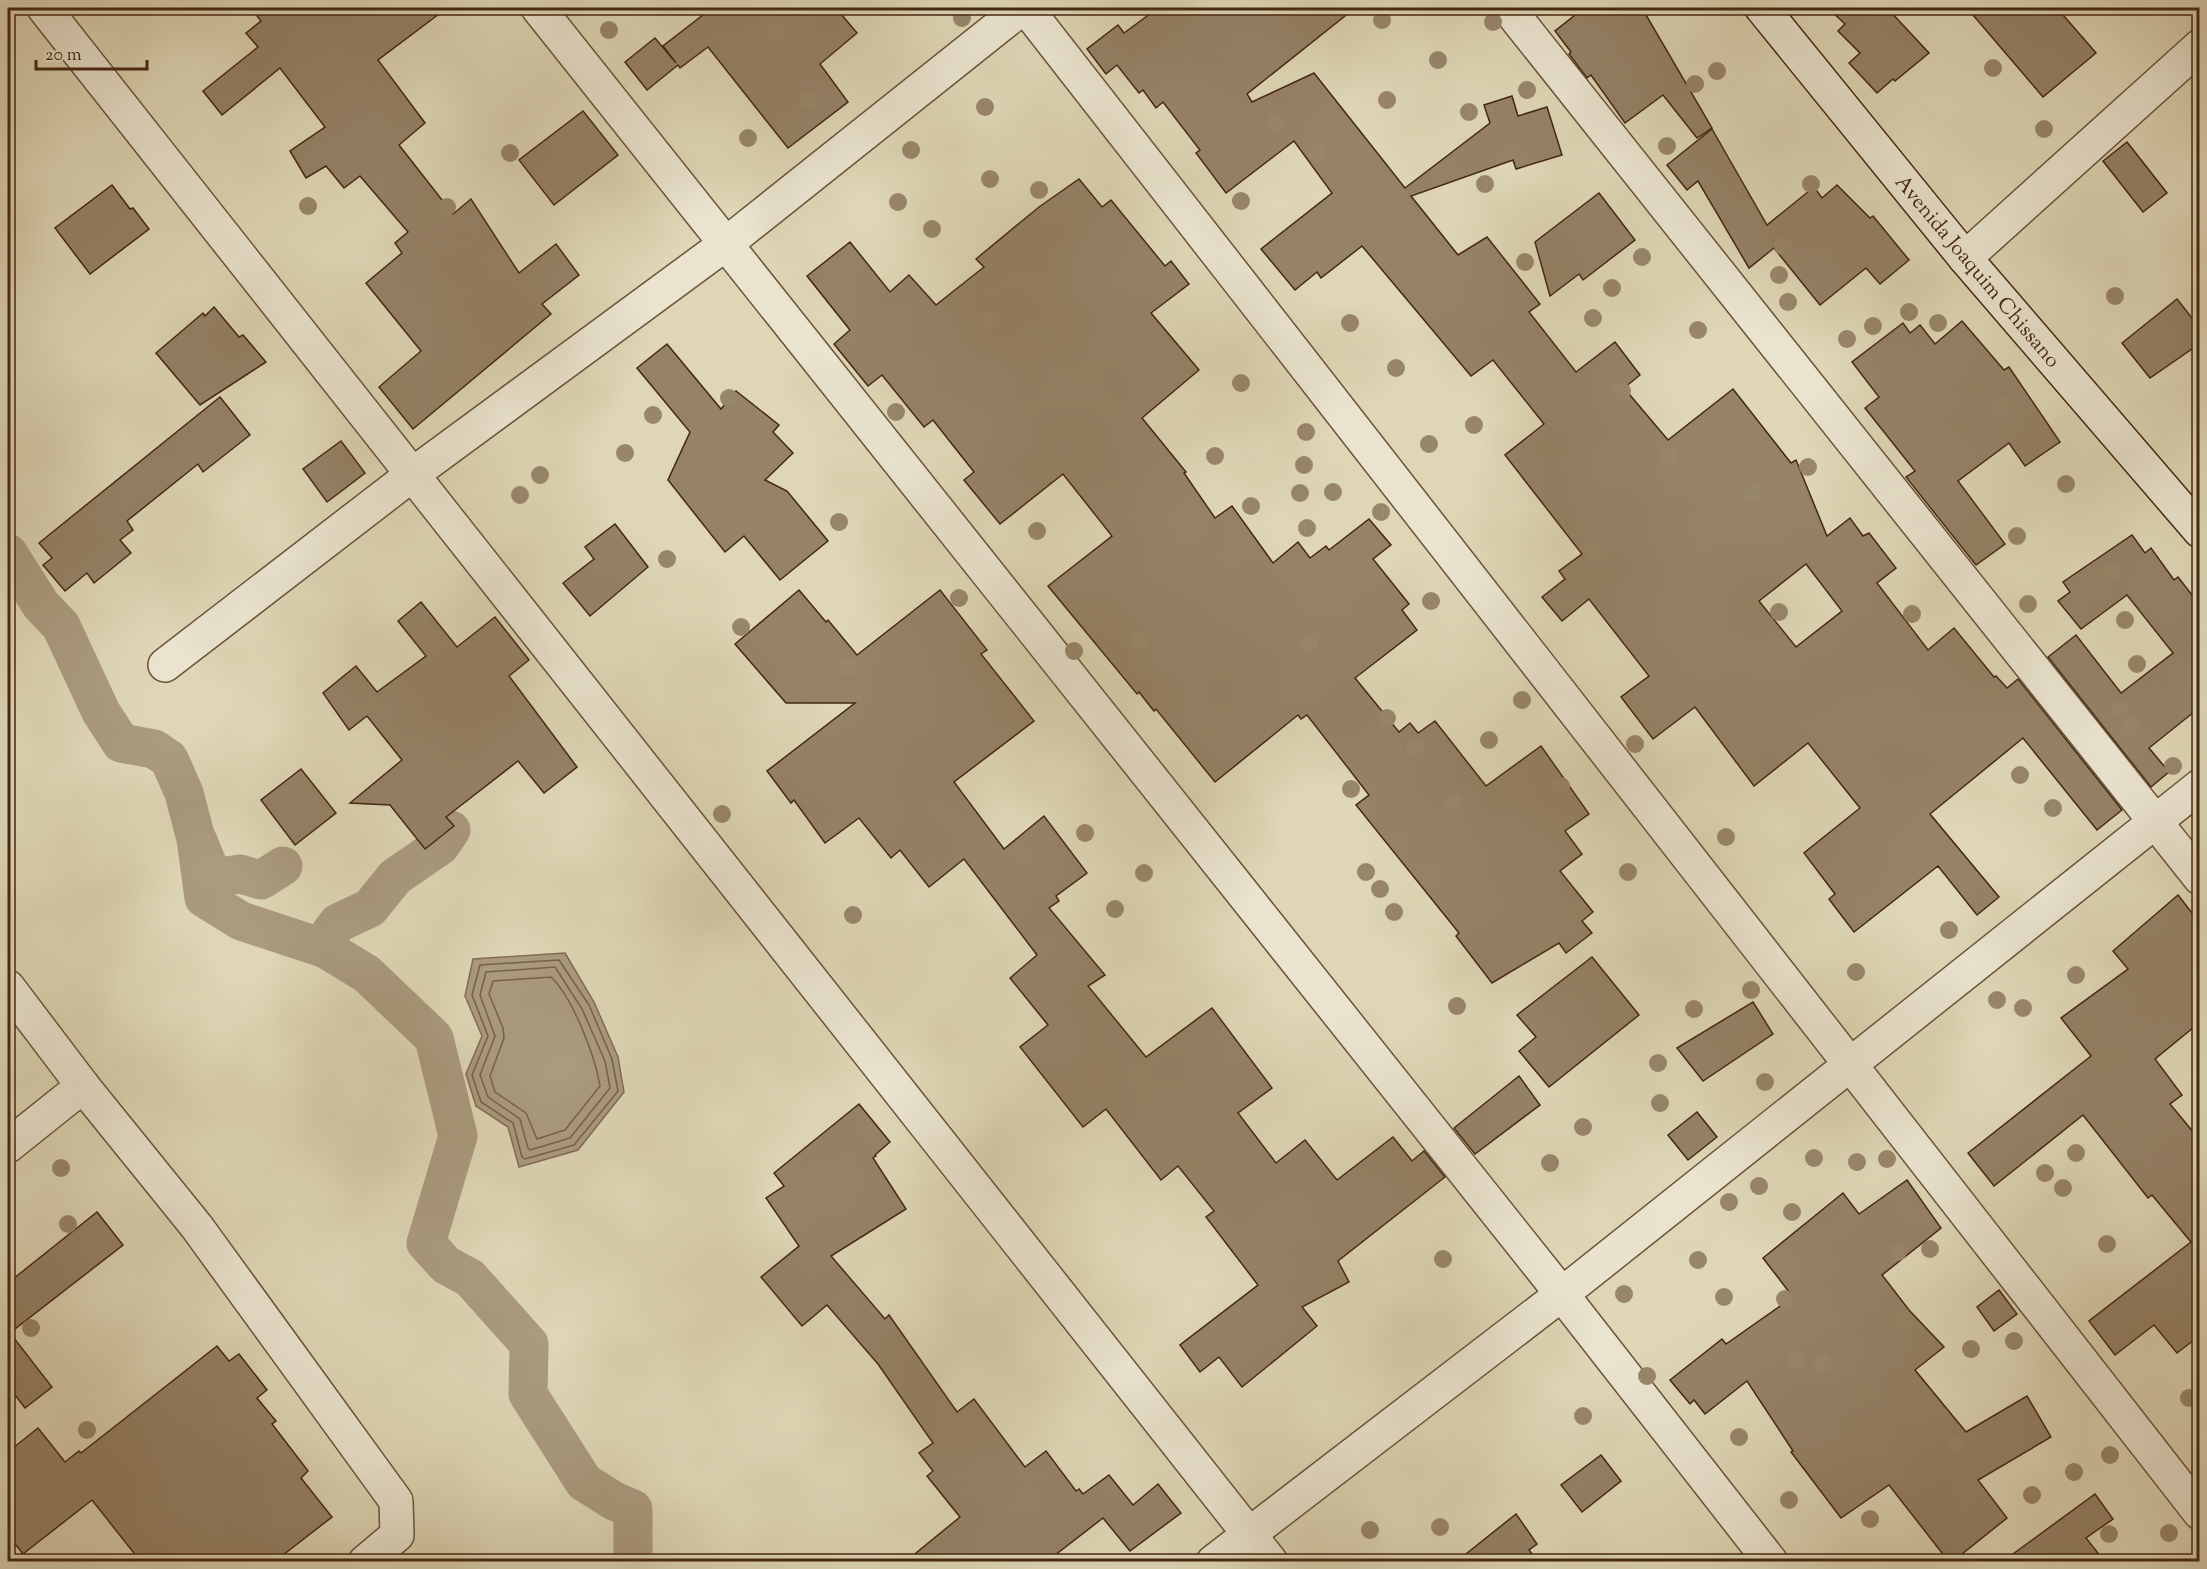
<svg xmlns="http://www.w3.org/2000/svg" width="2207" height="1569" viewBox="0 0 2207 1569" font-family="'Sorts Mill Goudy',serif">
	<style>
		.water { fill: #aa9a7e; stroke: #826c53; stroke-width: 1.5 }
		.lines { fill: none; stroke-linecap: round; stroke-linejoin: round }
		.shore { stroke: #786048; stroke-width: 1.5 }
		.canal { stroke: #aa9a7e; stroke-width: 39 }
		.building { fill: #958267; stroke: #452712; stroke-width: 1.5; fill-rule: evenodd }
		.street-casing { stroke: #6b533b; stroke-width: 36 }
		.secondary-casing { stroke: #452712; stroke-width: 36 }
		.street { stroke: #eae4cf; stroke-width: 33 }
		.secondary { stroke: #eae4cf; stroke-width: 33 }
		.tree { fill: #98866a }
		.labels { text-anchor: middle; stroke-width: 4.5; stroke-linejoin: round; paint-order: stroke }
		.street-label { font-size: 21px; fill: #452712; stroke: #eae4cf }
	</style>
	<rect width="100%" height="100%" fill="#ded6b5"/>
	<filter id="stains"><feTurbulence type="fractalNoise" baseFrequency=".00333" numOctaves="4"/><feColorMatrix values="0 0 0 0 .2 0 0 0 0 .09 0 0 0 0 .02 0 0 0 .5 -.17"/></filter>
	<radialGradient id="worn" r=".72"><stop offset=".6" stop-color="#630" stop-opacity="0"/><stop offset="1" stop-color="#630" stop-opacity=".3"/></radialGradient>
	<path class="water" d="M565,953L594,1002L618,1057L624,1092L578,1150L519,1167L508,1127L476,1106L466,1074L482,1036L465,996L473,959Z"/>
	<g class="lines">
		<g class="shore">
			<path d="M559,960L589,1005L612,1059L618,1091L574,1145L525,1159L522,1157L513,1123L481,1102L472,1075L488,1036L472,995L480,965Z"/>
			<path d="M555,967L582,1009L605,1061L610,1088L570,1138L530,1150L528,1148L520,1119L488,1097L480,1075L495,1036L480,995L486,972Z"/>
			<path d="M551,977C573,998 595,1056 600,1086L565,1130L537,1139L526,1113L495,1092L490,1076L504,1038L503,1028L489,994L493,981Z"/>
		</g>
		<g class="canal">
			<path d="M8,553L41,605L61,626L101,712L121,743L154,749L169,759L184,793L196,839L204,898L241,921L326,949L367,974L434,1038L458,1136L426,1243L446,1265L470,1278L529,1344L528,1394L584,1482L614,1501L633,1509V1562"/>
			<path d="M198,841L209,868L221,877L240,874L261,880L283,866"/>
			<path d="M326,949L331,932L338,923L370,908L395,877L440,846L451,830"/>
		</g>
	</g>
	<g class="building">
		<path d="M251,8H447L378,60L425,123L399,145L453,214L471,199L519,273L556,244L579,275L542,304L551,314L413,429L379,387L421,351L366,283L402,253L395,243L408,232L360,176L344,188L326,166L306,178L290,151L325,127L280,68L222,115L203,91L258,47L246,33L261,21Z"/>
		<path d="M712,8H836L857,33L820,64L848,102L788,148L708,47L680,68L678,65L647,90L625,62L655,38L676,63L663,46Z"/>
		<path d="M1158,8H1355L1247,94L1252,102L1314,73L1405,188L1490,123L1484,105L1512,96L1518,116L1547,107L1562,155L1516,169L1513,160L1411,196L1458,255L1487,237L1540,304L1529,312L1576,372L1615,342L1640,375L1624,388L1668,440L1733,389L1791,463L1796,460L1827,536L1850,518L1863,536L1869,533L1896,568L1877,583L1928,650L1954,628L1994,677L1996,676L2007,688L2018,679L2122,810L2097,830L2023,738L1930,814L1999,897L1977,915L1938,866L1854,932L1829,899L1835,894L1804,853L1860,808L1808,743L1754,786L1695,707L1653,739L1621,697L1649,676L1589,599L1562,621L1542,597L1565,579L1559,571L1582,554L1505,455L1544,424L1493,360L1471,376L1362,246L1321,278L1317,272L1295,290L1261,249L1332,193L1294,141L1226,193L1196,153L1200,150L1163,102L1156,108L1143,90L1139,93L1117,65L1106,74L1087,49L1118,25L1124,33ZM1806,564L1842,611L1796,647L1759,601Z"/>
		<path d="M1584,8H1642L1712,128L1697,138L1663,95L1625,123L1591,75L1587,78L1569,54L1571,52L1555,31Z"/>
		<path d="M1828,8H1887L1929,53L1895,81L1893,79L1877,93L1849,63L1860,53L1838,31L1845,24Z"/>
		<path d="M1967,8H2057L2096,53L2043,97Z"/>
		<path d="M583,111L618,155L554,205L519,160Z"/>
		<path d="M1712,129L1767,225L1814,187L1822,198L1837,185L1870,218L1873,216L1909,260L1880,284L1866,268L1820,305L1774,248L1749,268L1698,181L1687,190L1667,165Z"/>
		<path d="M2127,142L2167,193L2143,212L2103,161Z"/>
		<path d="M1079,179L1102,207L1111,200L1165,266L1171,261L1189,284L1151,313L1199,370L1142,418L1186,472L1184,473L1215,518L1232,506L1273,563L1298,542L1310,558L1326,546L1329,550L1369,519L1391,545L1373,559L1409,604L1402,610L1417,630L1355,678L1399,732L1410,723L1418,733L1435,721L1486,786L1541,746L1589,814L1565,831L1582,854L1560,871L1593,912L1582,921L1592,933L1566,953L1559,943L1492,983L1456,936L1459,933L1356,805L1369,795L1307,715L1301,719L1298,715L1215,782L1156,709L1154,711L1139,692L1137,694L1048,586L1112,536L1063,474L1000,524L964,480L974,472L933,420L924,427L882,375L868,386L834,344L850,330L807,276L850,242L890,292L909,275L936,305L984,267L976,259L1039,207Z"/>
		<path d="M112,185L130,209L133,208L149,229L90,274L55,228Z"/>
		<path d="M1599,193L1635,240L1583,280L1579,274L1550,296L1535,242Z"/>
		<path d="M2177,299L2199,327V344L2150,378L2122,343Z"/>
		<path d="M214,307L239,337L243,335L266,362L200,405L156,353L203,313L205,316Z"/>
		<path d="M1962,321L2004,370L2009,367L2060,442L2025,466L2009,443L1958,481L2005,544L1976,565L1906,477L1915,471L1865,408L1879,397L1852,362L1903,323L1910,333L1920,325L1935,344Z"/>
		<path d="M667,344L721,409L736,391L779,425L773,432L793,453L765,480L787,491L828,541L780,580L744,536L725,552L668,480L690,432L637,368Z"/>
		<path d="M220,397L250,435L203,472L198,464L127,521L133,530L120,540L131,553L94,583L87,573L65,591L43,565L52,558L39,543Z"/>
		<path d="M341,441L365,473L327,502L303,469Z"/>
		<path d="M615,524L648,567L590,616L563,583L594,559L585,547Z"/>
		<path d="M2132,535L2145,553L2151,548L2174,580L2178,577L2199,604V708L2149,748L2169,772L2151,787L2048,657L2076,635L2121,693L2173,653L2127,595L2081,629L2058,601L2070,592L2063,582Z"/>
		<path d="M799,590L826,622L828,620L857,655L940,590L987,650L981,654L1034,721L954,782L1004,849L1044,816L1087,873L1056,896L1059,901L1049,908L1105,975L1088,986L1146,1057L1212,1008L1272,1088L1238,1113L1276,1163L1305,1140L1337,1180L1393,1137L1412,1161L1424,1151L1445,1177L1338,1261L1349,1282L1302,1307L1317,1326L1242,1387L1219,1357L1200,1372L1180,1345L1258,1285L1206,1217L1214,1211L1178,1166L1161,1180L1106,1109L1083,1127L1020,1047L1048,1025L1010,978L1037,955L964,859L929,887L900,850L891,858L859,818L825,843L794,800L791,803L767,771L855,703H786L735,644Z"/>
		<path d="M421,602L457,647L495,617L529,660L509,676L577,767L544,793L518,761L446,817L454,826L425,849L390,805L350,803L402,760L367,716L349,730L323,693L356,666L377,692L426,656L398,621Z"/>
		<path d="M301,769L336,813L295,845L261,800Z"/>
		<path d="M2178,895L2199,922V1023L2155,1059L2182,1095L2170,1104L2199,1139V1336L2177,1353L2154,1325L2115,1355L2089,1321L2191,1242L2152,1195L2148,1198L2083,1115L1994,1186L1968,1153L2091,1056L2061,1018L2128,969L2113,951Z"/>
		<path d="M1592,957L1639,1015L1549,1087L1519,1051L1536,1037L1517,1015Z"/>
		<path d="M1753,1002L1773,1034L1703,1081L1677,1048Z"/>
		<path d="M1519,1076L1540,1105L1475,1154L1454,1128Z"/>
		<path d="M859,1104L890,1142L875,1155L876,1156L873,1158L906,1209L831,1256L885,1319L889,1315L957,1412L974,1399L1025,1467L1046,1451L1076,1491L1079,1489L1083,1494L1109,1475L1133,1505L1158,1484L1181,1513L1130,1551L1103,1518L1046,1562H905L960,1517L927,1476L933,1471L919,1453L933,1443L878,1364L827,1305L802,1326L761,1277L799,1246L766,1198L784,1186L774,1173Z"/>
		<path d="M1697,1112L1717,1137L1688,1160L1668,1135Z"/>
		<path d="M1907,1180L1941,1228L1882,1275L1909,1310L1944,1347L1915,1370L1966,1432L2027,1396L2051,1437L1978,1480L2007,1518L1952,1562H1949L1889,1485L1841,1518L1791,1452L1793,1451L1747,1381L1705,1414L1694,1400L1690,1404L1670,1380L1722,1339L1726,1344L1793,1297L1763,1258L1843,1193L1859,1214Z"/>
		<path d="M97,1212L123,1245L10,1333L52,1387L25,1408L8,1386V1283Z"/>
		<path d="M1999,1290L2017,1314L1994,1331L1977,1307Z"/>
		<path d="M217,1346L229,1361L239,1354L267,1390L257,1398L276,1421L272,1424L308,1471L301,1478L332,1517L274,1562H141L92,1500L23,1554L8,1535V1452L38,1428L65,1462L79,1451L81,1453Z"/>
		<path d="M1601,1455L1621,1481L1582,1512L1561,1485Z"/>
		<path d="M2095,1494L2113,1519L2086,1538L2105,1562H2002Z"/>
		<path d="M1516,1514L1537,1544L1529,1550L1538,1562H1456Z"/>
	</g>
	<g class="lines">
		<defs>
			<g id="street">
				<path d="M44,8L1271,1562"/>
				<path d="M538,8L1553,1283L1771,1562"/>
				<path d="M1026,8L2200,1513"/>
				<path d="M1508,8L2200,878"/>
				<path d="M1965,258L2200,46"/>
				<path d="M165,665L413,474L727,243L1022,8"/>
				<path d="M8,987L83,1086L197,1227L396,1501L397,1535L365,1562"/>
				<path d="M8,1146L83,1086"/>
				<path d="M1213,1562L1562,1294L2200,786"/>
			</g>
			<path id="secondary" d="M1762,8L1965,258L2200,531"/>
		</defs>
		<use href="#street" class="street-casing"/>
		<use href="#secondary" class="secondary-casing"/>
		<use href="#street" class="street"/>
		<use href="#secondary" class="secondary"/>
	</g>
	<g class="tree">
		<circle cx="962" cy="18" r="9"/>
		<circle cx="1382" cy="20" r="9"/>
		<circle cx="1493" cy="22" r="9"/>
		<circle cx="609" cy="30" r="9"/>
		<circle cx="777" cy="33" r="9"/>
		<circle cx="1438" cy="60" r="9"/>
		<circle cx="1993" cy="68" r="9"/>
		<circle cx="1717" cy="71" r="9"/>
		<circle cx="1695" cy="84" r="9"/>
		<circle cx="1527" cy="90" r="9"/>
		<circle cx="1387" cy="100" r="9"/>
		<circle cx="808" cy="101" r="9"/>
		<circle cx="985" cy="107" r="9"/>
		<circle cx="1469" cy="112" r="9"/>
		<circle cx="1274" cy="122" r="9"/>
		<circle cx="2044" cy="129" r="9"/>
		<circle cx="748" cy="138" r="9"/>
		<circle cx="1667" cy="146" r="9"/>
		<circle cx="911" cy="150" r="9"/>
		<circle cx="510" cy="153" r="9"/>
		<circle cx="1317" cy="153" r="9"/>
		<circle cx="990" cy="179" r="9"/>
		<circle cx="1485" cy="184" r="9"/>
		<circle cx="1811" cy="184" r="9"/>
		<circle cx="1039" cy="190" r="9"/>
		<circle cx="1241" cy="201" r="9"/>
		<circle cx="898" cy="202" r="9"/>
		<circle cx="308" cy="206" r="9"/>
		<circle cx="447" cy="207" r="9"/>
		<circle cx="932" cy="229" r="9"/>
		<circle cx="1783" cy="246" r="9"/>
		<circle cx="1642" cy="257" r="9"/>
		<circle cx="1525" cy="262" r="9"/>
		<circle cx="1779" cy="275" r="9"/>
		<circle cx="1612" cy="288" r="9"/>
		<circle cx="2115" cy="296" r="9"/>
		<circle cx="1788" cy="302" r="9"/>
		<circle cx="1909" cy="312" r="9"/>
		<circle cx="1593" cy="318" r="9"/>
		<circle cx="991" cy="321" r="9"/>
		<circle cx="1350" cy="323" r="9"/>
		<circle cx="1938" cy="323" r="9"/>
		<circle cx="1873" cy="326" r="9"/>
		<circle cx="1698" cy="330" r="9"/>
		<circle cx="1847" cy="339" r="9"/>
		<circle cx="1396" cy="368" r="9"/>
		<circle cx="1241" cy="383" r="9"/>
		<circle cx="1622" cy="391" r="9"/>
		<circle cx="729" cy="398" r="9"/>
		<circle cx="2001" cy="406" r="9"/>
		<circle cx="896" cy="412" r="9"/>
		<circle cx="653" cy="415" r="9"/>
		<circle cx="1474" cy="425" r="9"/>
		<circle cx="1306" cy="432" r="9"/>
		<circle cx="1429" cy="444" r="9"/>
		<circle cx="625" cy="453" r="9"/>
		<circle cx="1215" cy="456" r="9"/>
		<circle cx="1669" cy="456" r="9"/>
		<circle cx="1304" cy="465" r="9"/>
		<circle cx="1808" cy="467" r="9"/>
		<circle cx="540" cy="475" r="9"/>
		<circle cx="2066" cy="484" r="9"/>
		<circle cx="1333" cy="492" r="9"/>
		<circle cx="1300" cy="493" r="9"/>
		<circle cx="1753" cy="493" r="9"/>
		<circle cx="520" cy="495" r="9"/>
		<circle cx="1251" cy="506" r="9"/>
		<circle cx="1381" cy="512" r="9"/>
		<circle cx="839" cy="522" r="9"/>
		<circle cx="1307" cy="528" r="9"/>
		<circle cx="1037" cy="531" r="9"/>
		<circle cx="2017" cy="536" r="9"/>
		<circle cx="1593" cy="552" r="9"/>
		<circle cx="667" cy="559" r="9"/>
		<circle cx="2113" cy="571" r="9"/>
		<circle cx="959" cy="598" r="9"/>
		<circle cx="1431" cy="601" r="9"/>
		<circle cx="2028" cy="604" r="9"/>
		<circle cx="1779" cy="612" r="9"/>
		<circle cx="1912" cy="614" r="9"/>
		<circle cx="2125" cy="620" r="9"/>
		<circle cx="741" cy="627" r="9"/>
		<circle cx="1139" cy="641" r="9"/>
		<circle cx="1309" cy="643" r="9"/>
		<circle cx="1074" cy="651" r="9"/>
		<circle cx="2137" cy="664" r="9"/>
		<circle cx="848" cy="667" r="9"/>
		<circle cx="1522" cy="700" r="9"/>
		<circle cx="2120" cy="708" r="9"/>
		<circle cx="1387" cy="718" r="9"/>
		<circle cx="2130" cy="726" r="9"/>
		<circle cx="1489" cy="740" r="9"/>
		<circle cx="1635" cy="744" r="9"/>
		<circle cx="1415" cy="747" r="9"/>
		<circle cx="2173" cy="766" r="9"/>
		<circle cx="2020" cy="775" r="9"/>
		<circle cx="1561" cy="786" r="9"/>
		<circle cx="1351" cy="789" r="9"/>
		<circle cx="1454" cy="802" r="9"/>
		<circle cx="2053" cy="808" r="9"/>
		<circle cx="722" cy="814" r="9"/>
		<circle cx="1085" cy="833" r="9"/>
		<circle cx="1726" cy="837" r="9"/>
		<circle cx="1366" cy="872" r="9"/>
		<circle cx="1628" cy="872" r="9"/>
		<circle cx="1144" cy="873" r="9"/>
		<circle cx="1380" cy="889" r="9"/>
		<circle cx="1115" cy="909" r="9"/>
		<circle cx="1394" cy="912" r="9"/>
		<circle cx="853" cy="915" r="9"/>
		<circle cx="1949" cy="930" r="9"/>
		<circle cx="1856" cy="972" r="9"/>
		<circle cx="2076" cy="975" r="9"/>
		<circle cx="1751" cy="990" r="9"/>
		<circle cx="1997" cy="1000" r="9"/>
		<circle cx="1457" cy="1006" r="9"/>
		<circle cx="2023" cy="1008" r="9"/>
		<circle cx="1694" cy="1009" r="9"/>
		<circle cx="1658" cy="1063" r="9"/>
		<circle cx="1765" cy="1082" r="9"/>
		<circle cx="1660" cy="1103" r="9"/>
		<circle cx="1583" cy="1127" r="9"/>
		<circle cx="2076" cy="1153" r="9"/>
		<circle cx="1814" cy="1158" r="9"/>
		<circle cx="1887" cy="1159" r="9"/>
		<circle cx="1857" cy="1162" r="9"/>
		<circle cx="1550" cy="1163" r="9"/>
		<circle cx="61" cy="1168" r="9"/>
		<circle cx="2045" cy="1173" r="9"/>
		<circle cx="1759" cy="1186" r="9"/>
		<circle cx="2063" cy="1188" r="9"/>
		<circle cx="1729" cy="1202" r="9"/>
		<circle cx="1792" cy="1212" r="9"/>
		<circle cx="68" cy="1224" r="9"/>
		<circle cx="2107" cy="1244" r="9"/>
		<circle cx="1930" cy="1249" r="9"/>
		<circle cx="1898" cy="1252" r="9"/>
		<circle cx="1443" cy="1259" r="9"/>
		<circle cx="1698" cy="1260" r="9"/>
		<circle cx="1624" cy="1294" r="9"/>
		<circle cx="1724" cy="1297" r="9"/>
		<circle cx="1785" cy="1299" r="9"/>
		<circle cx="1905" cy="1321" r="9"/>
		<circle cx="31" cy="1328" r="9"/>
		<circle cx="2014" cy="1341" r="9"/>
		<circle cx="1971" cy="1349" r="9"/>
		<circle cx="1797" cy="1360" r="9"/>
		<circle cx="1823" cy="1364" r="9"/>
		<circle cx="1647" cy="1376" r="9"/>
		<circle cx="2189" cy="1398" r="9"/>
		<circle cx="1583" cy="1416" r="9"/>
		<circle cx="87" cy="1430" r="9"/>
		<circle cx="1739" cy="1437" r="9"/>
		<circle cx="1956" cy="1444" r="9"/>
		<circle cx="2110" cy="1455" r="9"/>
		<circle cx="2074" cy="1472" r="9"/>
		<circle cx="2032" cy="1495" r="9"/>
		<circle cx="1789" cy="1500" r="9"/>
		<circle cx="1870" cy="1519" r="9"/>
		<circle cx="1440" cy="1527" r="9"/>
		<circle cx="1370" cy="1530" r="9"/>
		<circle cx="2169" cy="1533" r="9"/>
		<circle cx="2109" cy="1534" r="9"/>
	</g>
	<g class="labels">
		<g class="street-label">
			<text transform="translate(1978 271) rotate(50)" y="7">Avenida Joaquim Chissano</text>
		</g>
	</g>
	<rect width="2207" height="1569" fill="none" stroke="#ded6b5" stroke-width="30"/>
	<rect x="9" y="9" width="2189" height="1551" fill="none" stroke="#452712" stroke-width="3"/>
	<rect x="15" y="15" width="2177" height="1539" fill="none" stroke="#452712" stroke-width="1.5"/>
	<path d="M36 60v9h111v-9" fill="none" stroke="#452712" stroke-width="3"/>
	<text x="45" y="60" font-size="18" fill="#452712" stroke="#eae4cf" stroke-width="4.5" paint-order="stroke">20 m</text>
	<rect width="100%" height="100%" filter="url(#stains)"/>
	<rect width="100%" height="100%" fill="url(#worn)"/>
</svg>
